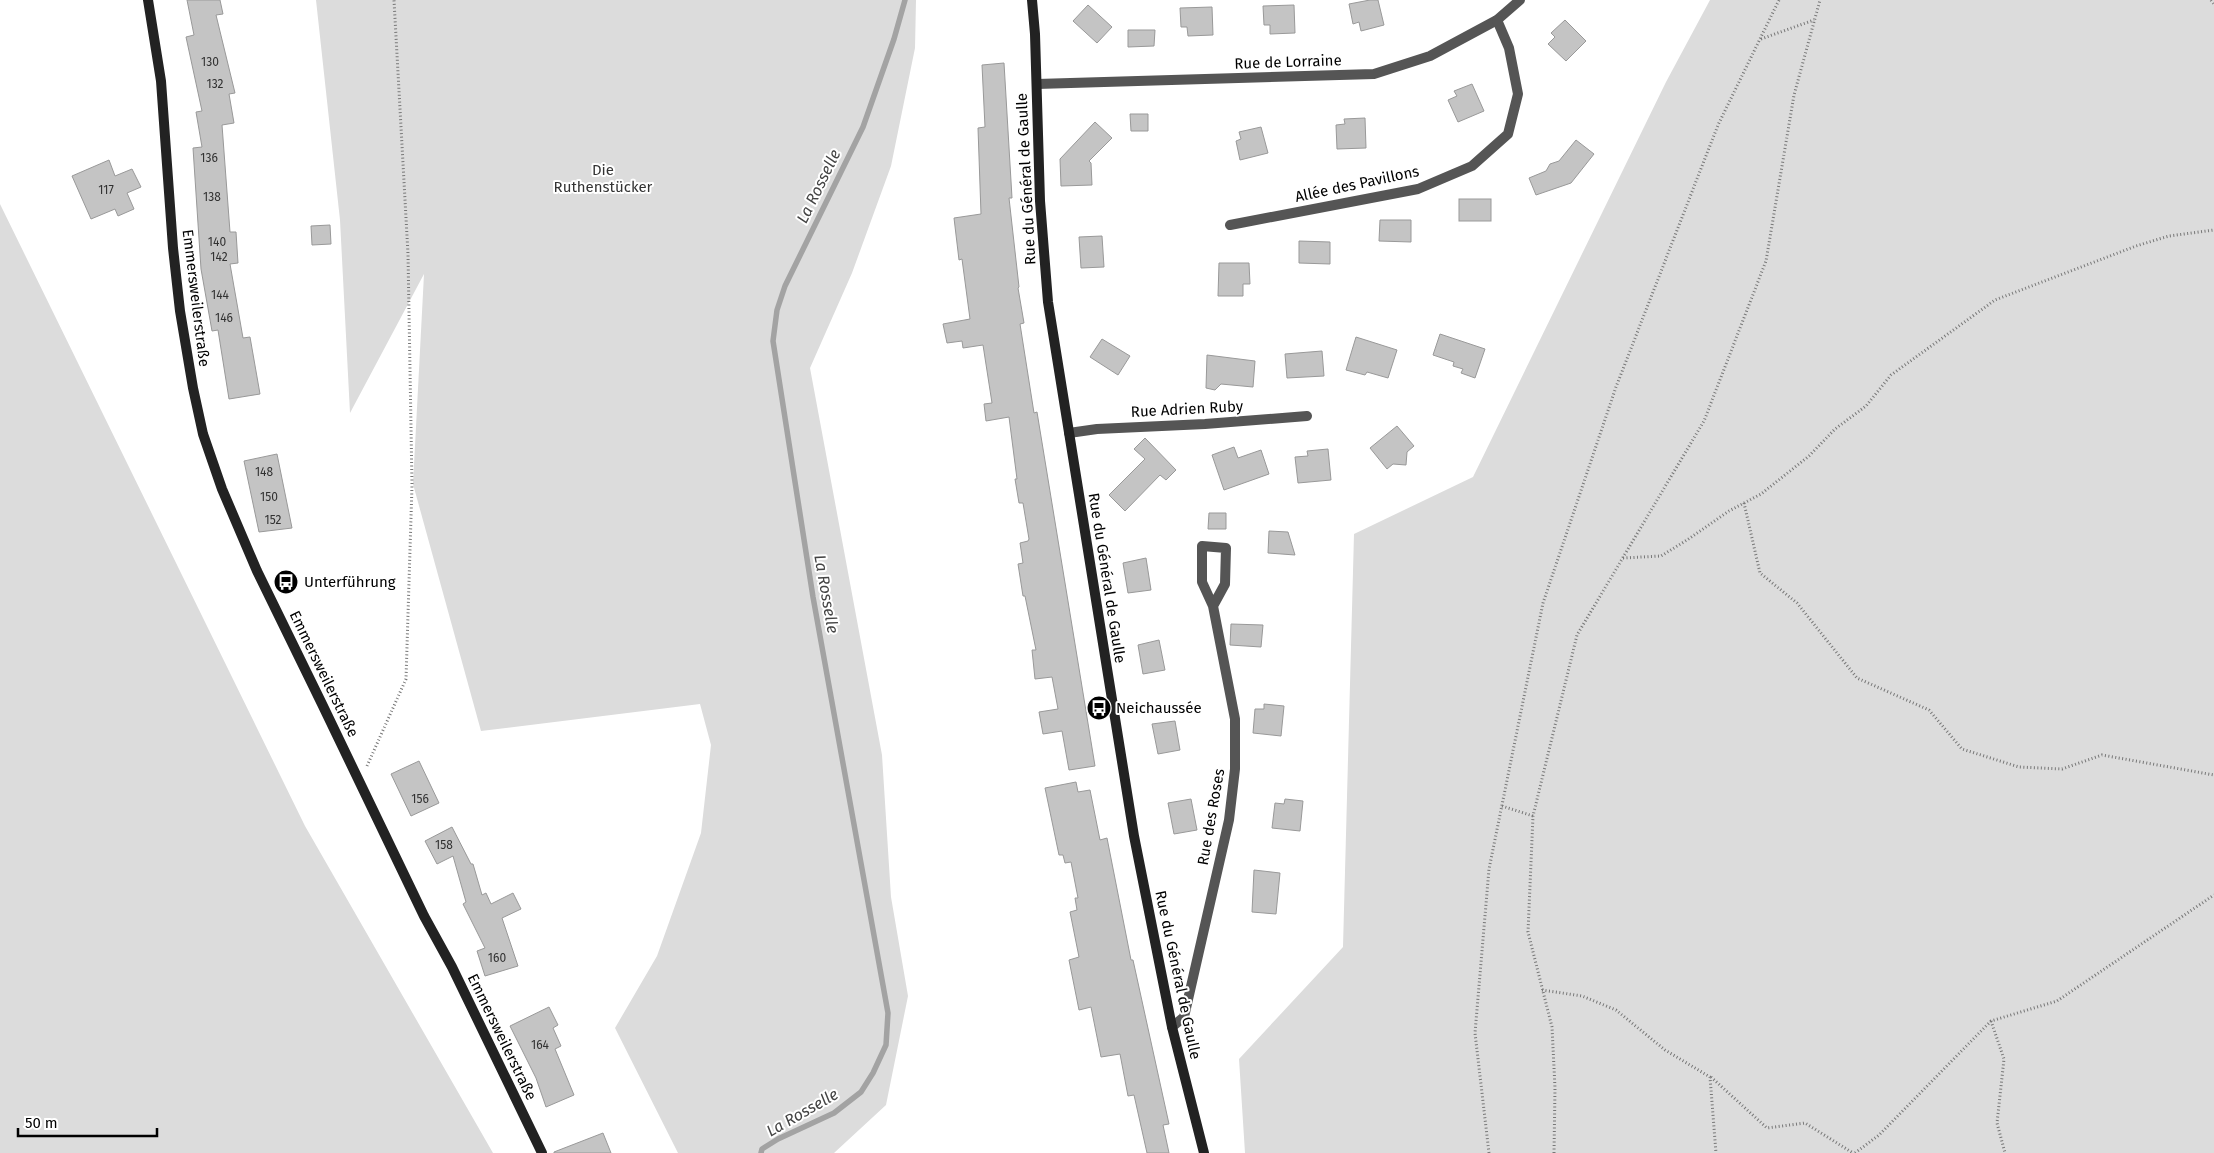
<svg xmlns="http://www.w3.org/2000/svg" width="2214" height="1153" viewBox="0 0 2214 1153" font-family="'Fira Sans',sans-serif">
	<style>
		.green { fill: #dcdcdc }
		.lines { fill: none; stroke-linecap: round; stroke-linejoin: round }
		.stream { stroke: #a3a3a3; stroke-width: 5.5 }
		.building { fill: #c4c4c4; stroke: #999 }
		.path { stroke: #777; stroke-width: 3; stroke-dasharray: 1 2.5; stroke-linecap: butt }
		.minor { stroke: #555; stroke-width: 10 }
		.secondary { stroke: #222; stroke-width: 10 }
		.labels { text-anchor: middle; stroke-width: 4; stroke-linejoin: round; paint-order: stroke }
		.number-label { font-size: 12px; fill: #313131 }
		.street-label { font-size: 15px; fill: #000; stroke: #fff }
		.park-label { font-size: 15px; fill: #333; stroke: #fff }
		.poi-label { font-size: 15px; fill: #000; stroke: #fff; text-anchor: start }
		.water-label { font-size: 16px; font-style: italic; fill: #444; stroke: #fff }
	</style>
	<rect width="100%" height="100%" fill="#fff"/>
	<g class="green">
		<path d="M316,0H916L915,48L891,166L852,273L810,368L882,755L891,897L908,996L886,1105L834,1153H678L615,1028L657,956L701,833L711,745L700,704L481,731L413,484L424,274L350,413L340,220Z"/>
		<path d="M1710,0H2214V1153H1245L1239,1059L1343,947L1354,534L1473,477L1666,82Z"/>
		<path d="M0,204L305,826L493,1153H0Z"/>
	</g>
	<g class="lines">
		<path class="stream" d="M761,1153L762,1149L778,1139L834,1113L861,1092L873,1073L886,1045L888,1013L813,597L773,341L777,310L785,286L863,127L894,39L905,0"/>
	</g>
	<g class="building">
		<path d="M187,0H220L223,14L216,15L235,93L229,94L234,123L222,125L230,232H236L238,263L230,264L243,338L250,337L260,394L229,399L218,330L212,331L201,269L193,148L202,147L196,112L202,111L186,37L194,35Z"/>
		<path d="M1370,0H1378L1384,25L1361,31L1359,22L1353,24L1349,4Z"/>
		<path d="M1088,5L1112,27L1097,43L1073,21Z"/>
		<path d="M1294,5L1295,33L1270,34V25H1264L1263,6Z"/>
		<path d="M1212,7L1213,35L1188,36L1187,27H1181L1180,8Z"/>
		<path d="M1565,20L1586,41L1566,61L1548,44L1555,37L1551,33Z"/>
		<path d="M1128,30H1155L1154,46L1128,47Z"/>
		<path d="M1004,63L1012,198H1009L1019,287L1018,288L1024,323L1020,324L1034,413L1037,412L1095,766L1069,770L1062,731L1043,734L1039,712L1058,709L1052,677L1035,679L1032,650H1036L1025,596H1023L1018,564L1023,563L1020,543L1028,541L1029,539L1023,503H1019L1015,479H1017L1009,417L986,421L984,404L992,403L983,345L963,348L962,341L947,343L943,324L970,319L962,259L959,260L954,218L981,214L978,128L985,127L982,65Z"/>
		<path d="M1472,84L1484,111L1458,122L1448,100L1457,96L1454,91Z"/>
		<path d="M1130,114H1148V131H1131Z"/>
		<path d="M1365,118L1366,148L1337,149L1336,125L1345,124L1344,119Z"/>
		<path d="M1095,122L1112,138L1089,161L1091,163L1092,185L1061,186L1060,159Z"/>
		<path d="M1261,127L1268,153L1240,160L1236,141L1241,139L1239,132Z"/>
		<path d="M1576,140L1594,154L1571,183L1536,195L1529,178L1546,171L1550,164L1559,161Z"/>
		<path d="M109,160L115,176L132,169L141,187L127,193L134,209L118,216L115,209L91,219L72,176Z"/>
		<rect x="1459" y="199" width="32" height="22"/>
		<path d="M1380,220H1411V242L1379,241Z"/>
		<path d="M330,225L331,244L312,245L311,226Z"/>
		<path d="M1102,236L1104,267L1081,268L1079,237Z"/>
		<path d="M1299,241L1330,242V264L1299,263Z"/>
		<path d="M1219,263H1249L1250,284H1243V296H1218Z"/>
		<path d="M1440,334L1485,349L1475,378L1461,373L1463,369L1453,366L1454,362L1433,355Z"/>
		<path d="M1356,337L1397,350L1388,378L1367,372L1365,375L1346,370Z"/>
		<path d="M1102,339L1130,356L1118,375L1090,357Z"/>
		<path d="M1322,351L1324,376L1287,378L1285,354Z"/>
		<path d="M1207,355L1255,361L1253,387L1221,384L1215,390L1206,388Z"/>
		<path d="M1397,426L1414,446L1407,452L1406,465L1393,464L1387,469L1370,448Z"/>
		<path d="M1145,438L1176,470L1166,480L1160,475L1125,511L1109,495L1145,459L1134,449Z"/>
		<path d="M1234,447L1238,458L1261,450L1269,474L1224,490L1212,455Z"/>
		<path d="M1328,449L1331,480L1298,483L1295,457L1308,456L1307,451Z"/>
		<path d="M277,454L292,528L259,532L244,461Z"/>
		<path d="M1209,513H1226V529H1208Z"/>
		<path d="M1269,531L1288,532L1295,555L1268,553Z"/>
		<path d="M1146,558L1151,590L1128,593L1123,563Z"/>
		<path d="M1231,624L1263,625L1261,647L1230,645Z"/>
		<path d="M1159,640L1165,670L1143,674L1138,645Z"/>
		<path d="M1264,704L1284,706L1281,736L1253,733L1255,709H1264Z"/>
		<path d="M1175,721L1180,750L1158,754L1152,724Z"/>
		<path d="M419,761L439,803L411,816L391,774Z"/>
		<path d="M1076,782L1078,792L1090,790L1100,840L1107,838L1131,960H1133L1169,1124L1163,1125L1169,1153H1147L1134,1095L1128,1096L1120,1054L1101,1057L1091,1007L1079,1010L1069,960L1079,957L1070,912L1077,910L1075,898H1078L1071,862L1065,863L1063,855H1059L1045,788Z"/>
		<path d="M1191,799L1197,830L1174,834L1168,803Z"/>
		<path d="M1285,799L1303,801L1300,831L1272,828L1275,803L1284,804Z"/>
		<path d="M452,827L471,864H473L482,895L486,893L491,904L513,893L521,909L502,918L518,966L485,976L477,951L485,948L463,904L466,902L453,856L437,864L425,841Z"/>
		<path d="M1254,870L1280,873L1276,914L1252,912Z"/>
		<path d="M549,1007L558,1025L553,1028L561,1046L555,1049L574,1095L546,1107L536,1078L510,1026Z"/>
		<path d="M603,1133L611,1153H554V1152Z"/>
	</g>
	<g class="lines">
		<g class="path">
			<path d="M2211,0L2214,4"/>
			<path d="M1761,39L1814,20"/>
			<path d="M1744,503L1760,573L1797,603L1857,678L1929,710L1962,749L2019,767L2062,769L2102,755L2214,775"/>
			<path d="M1623,558L1661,556L1687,540L1729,511L1761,494L1809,456L1835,429L1866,406L1891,375L1995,300L2136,246L2169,236L2214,230"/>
			<path d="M367,766L406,679L412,485L408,254L394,0"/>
			<path d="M1502,806L1533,816"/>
			<path d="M1542,990L1582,996L1616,1010L1665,1050L1710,1077L1716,1153"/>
			<path d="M1991,1021L2004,1059L1997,1123L2005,1153"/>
			<path d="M1711,1077L1767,1128L1805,1123L1853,1153"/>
			<path d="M1489,1153L1475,1033L1489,869L1543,603L1616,387L1718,125L1779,0"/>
			<path d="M1554,1153L1555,1088L1552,1027L1528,932L1533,816L1577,635L1704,421L1766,261L1794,95L1820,0"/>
			<path d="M1855,1153L1879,1135L1991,1021L2057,1001L2214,895"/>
		</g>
		<g class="minor">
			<path d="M1037,84L1374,74L1430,56L1497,20L1520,0"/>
			<path d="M1230,225L1418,189L1472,166L1508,134L1518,94L1509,48L1497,20"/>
			<path d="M1069,433L1097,429L1205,424L1307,416"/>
			<path d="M1172,1027L1184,1017L1229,820L1235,769V719L1213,606L1202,582V546L1226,548L1225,584L1213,606"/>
		</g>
		<g class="secondary">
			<path d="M148,0L161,81L173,248L180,311L193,388L203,434L222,489L257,571L322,704L424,916L452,967L542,1153"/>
			<path d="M1032,0L1035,34L1040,201L1048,302L1134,836L1172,1027L1204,1153"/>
		</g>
	</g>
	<defs>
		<symbol id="bus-disc" viewBox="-11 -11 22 22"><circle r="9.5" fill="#000" stroke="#fff"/><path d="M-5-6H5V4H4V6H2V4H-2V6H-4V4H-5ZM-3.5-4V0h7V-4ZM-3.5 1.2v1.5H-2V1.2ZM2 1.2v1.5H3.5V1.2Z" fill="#fff"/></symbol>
	</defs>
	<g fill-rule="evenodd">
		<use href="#bus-disc" x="272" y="568" width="28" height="28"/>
		<use href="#bus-disc" x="1085" y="694" width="28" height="28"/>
	</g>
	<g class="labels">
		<g class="number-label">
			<text x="210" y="66">130</text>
			<text x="215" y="88">132</text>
			<text x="209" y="162">136</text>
			<text x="106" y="194">117</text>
			<text x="212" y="201">138</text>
			<text x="217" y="246">140</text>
			<text x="219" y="261">142</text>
			<text x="220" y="299">144</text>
			<text x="224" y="322">146</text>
			<text x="264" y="476">148</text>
			<text x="269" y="501">150</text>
			<text x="273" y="524">152</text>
			<text x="420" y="803">156</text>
			<text x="444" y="849">158</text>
			<text x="497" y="962">160</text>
			<text x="540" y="1049">164</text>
		</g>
		<g class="street-label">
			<text transform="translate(1288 62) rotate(-2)" y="5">Rue de Lorraine</text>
			<text transform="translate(1026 179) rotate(-93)" y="5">Rue du Général de Gaulle</text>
			<text transform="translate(1357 184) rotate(-12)" y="5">Allée des Pavillons</text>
			<text transform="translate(196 298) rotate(83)" y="5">Emmersweilerstraße</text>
			<text transform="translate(1187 409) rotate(-3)" y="5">Rue Adrien Ruby</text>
			<text transform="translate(1107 578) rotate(81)" y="5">Rue du Général de Gaulle</text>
			<text transform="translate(324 674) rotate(64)" y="5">Emmersweilerstraße</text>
			<text transform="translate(1211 817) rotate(-80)" y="5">Rue des Roses</text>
			<text transform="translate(1178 975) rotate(78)" y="5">Rue du Général de Gaulle</text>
			<text transform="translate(502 1037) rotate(64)" y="5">Emmersweilerstraße</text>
		</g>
		<g class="park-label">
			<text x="603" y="175">Die<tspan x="603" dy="17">Ruthenstücker</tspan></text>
		</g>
		<g class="poi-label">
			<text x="304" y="587">Unterführung</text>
			<text x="1116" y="713">Neichaussée</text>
		</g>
		<g class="water-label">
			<text transform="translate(818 186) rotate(-64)" y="6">La Rosselle</text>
			<text transform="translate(827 594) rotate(80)" y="6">La Rosselle</text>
			<text transform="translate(802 1112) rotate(-30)" y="6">La Rosselle</text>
		</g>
	</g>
	<path d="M18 1128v8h139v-8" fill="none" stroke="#000000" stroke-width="2.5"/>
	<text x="25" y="1128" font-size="15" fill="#000000" stroke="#ffffff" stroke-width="4" paint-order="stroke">50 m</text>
</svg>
